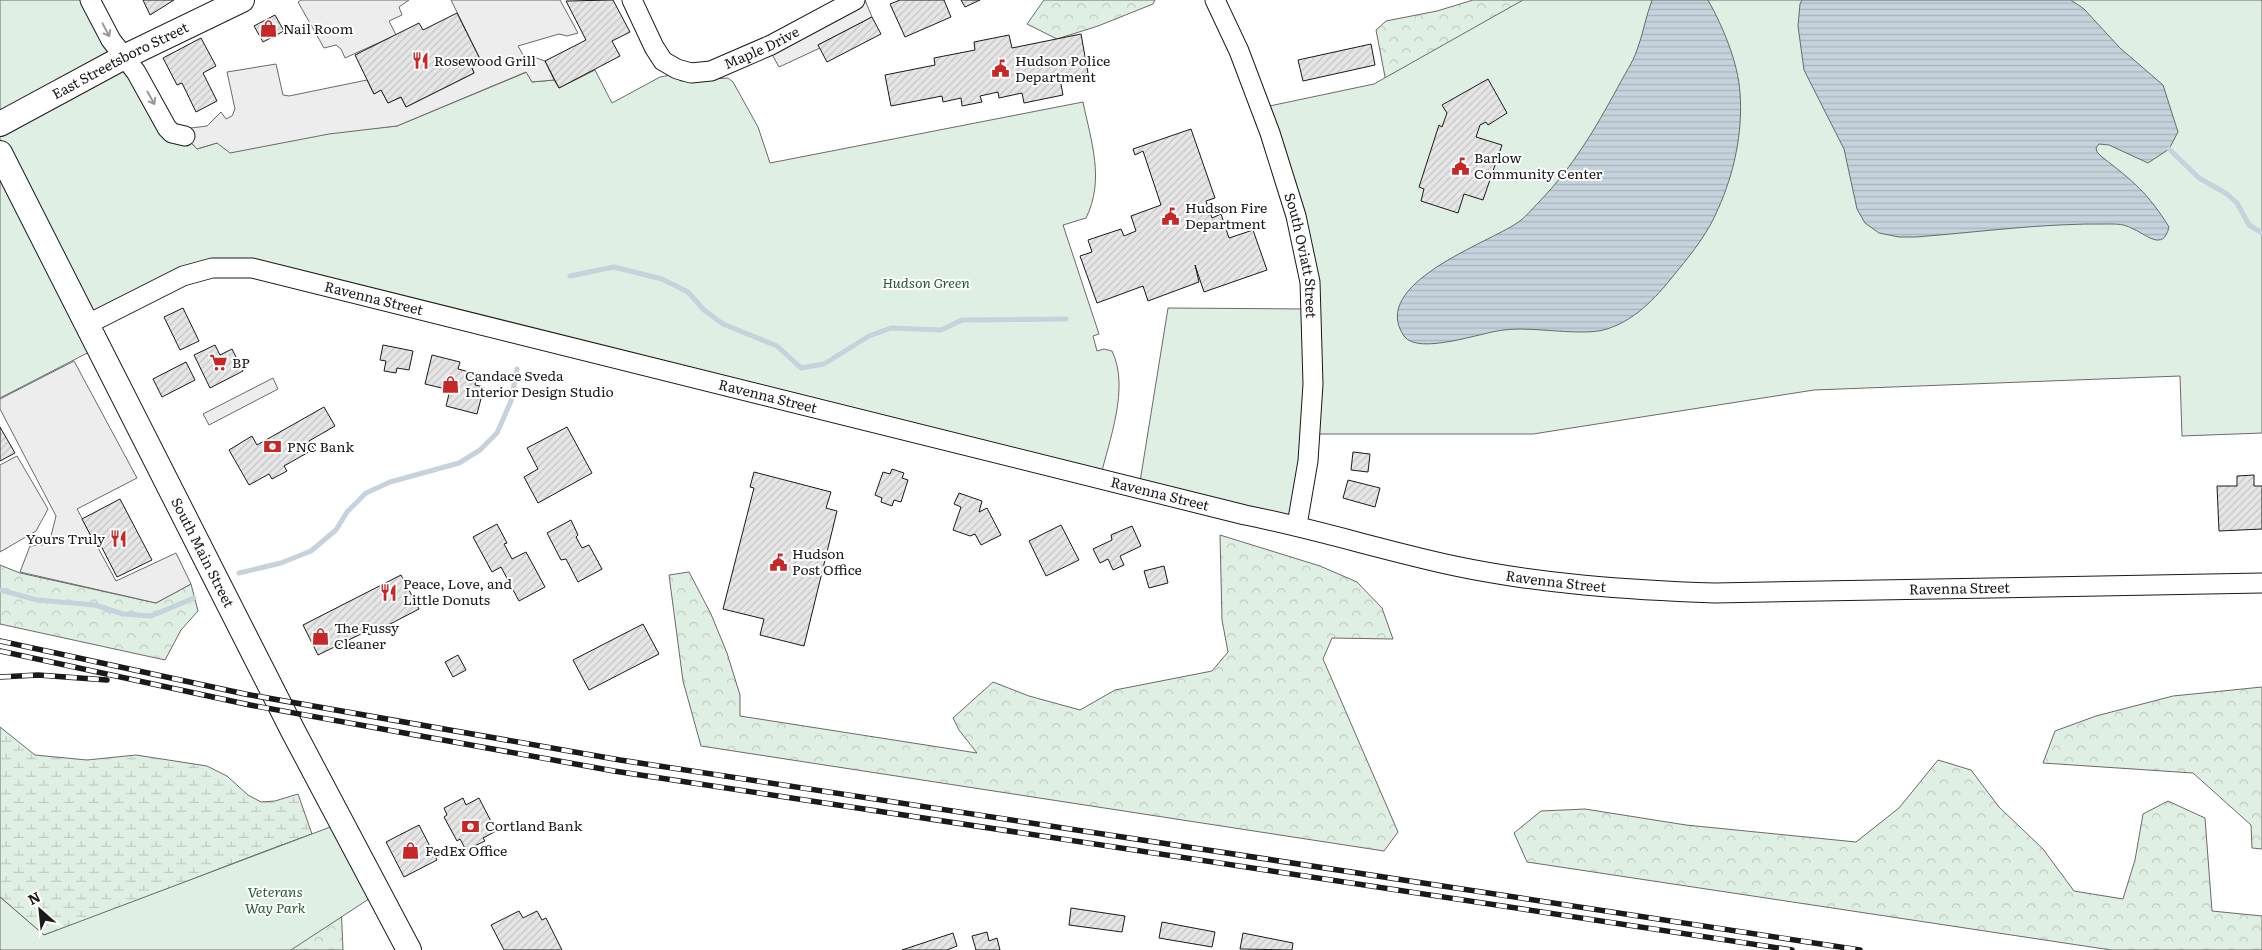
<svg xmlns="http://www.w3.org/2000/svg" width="2262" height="950" viewBox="0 0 2262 950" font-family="Literata,serif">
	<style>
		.forest { fill: url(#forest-crowns); stroke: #6a6a6a }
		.wetland { fill: url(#wetland-marsh); stroke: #6a6a6a }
		.green { fill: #e0efe3; stroke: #6a6a6a }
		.parking { fill: #ededed; stroke: #6a6a6a }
		.water { fill: url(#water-rules); stroke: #6a6a6a }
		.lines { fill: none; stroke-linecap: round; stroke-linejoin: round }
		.stream { stroke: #c6d2dc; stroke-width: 5 }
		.building { fill: url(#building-hatch); stroke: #1a1a1a }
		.minor-casing { stroke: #1a1a1a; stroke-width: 21 }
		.major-casing { stroke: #1a1a1a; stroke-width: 26 }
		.minor { stroke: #fff; stroke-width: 19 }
		.major { stroke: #fff; stroke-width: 24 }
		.rail-casing { stroke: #1a1a1a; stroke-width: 5.5 }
		.rail { stroke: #fff; stroke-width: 4; stroke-dasharray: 11; stroke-linecap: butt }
		.oneway { stroke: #989898 }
		.labels { text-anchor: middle; stroke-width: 4; stroke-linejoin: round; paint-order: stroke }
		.poi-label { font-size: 14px; fill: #1a1a1a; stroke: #fff; text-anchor: start }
		.street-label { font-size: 14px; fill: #1a1a1a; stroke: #fff }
		.park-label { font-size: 14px; font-style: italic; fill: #2b5a34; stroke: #fff }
	</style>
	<defs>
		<pattern id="forest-crowns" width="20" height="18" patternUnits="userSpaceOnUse" patternTransform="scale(1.25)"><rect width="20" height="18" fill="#e0efe3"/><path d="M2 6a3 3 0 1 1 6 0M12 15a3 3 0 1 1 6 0" fill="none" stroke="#c0ccc2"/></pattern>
		<pattern id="wetland-marsh" width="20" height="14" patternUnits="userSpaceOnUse" patternTransform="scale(1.25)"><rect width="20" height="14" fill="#e0efe3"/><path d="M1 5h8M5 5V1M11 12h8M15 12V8" fill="none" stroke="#c0ccc2"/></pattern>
		<pattern id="water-rules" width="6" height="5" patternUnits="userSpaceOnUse" patternTransform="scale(1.25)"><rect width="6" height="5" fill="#c6d2dc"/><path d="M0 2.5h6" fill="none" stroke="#aab4bc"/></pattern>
		<pattern id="building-hatch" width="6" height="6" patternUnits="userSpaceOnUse" patternTransform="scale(1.25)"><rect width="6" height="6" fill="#e6e6e6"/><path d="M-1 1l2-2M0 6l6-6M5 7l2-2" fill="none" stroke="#c5c5c5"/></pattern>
	</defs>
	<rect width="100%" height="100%" fill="#fff"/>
	<g class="forest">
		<path d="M1044,0H1155L1153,4L1098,26L1057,39L1027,24Z"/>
		<path d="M1473,0H1568L1386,82L1376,30L1386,21L1437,11Z"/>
		<path d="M1220,535L1320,566L1357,582L1382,608L1393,639L1332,638L1323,659L1398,832L1384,851L701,746L683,681L669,575L689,572L711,614L727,653L740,695V716L977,753L959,730L953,718L993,682L1029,696L1080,710L1115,690L1212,671L1228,652L1222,620Z"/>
		<path d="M0,565L20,573L156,603L191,584L198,611L181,630L165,660L0,624Z"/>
		<path d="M2262,687V849L2252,848L2251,825L2193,773L2043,763L2055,731L2096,716L2173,696Z"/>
		<path d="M1938,760L1971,770L1999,807L2043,849L2074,891L2123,899L2135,860L2143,814L2168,801L2205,818L2212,911L2262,916V950H2111L1527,862L1514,833L1541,811L1585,809L1686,825L1856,842L1899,808Z"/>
		<path d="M341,904L343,950H263Z"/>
	</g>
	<path class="wetland" d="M0,727L35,755L87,760L136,755L207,766L227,776L248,795L261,802L275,801L298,794L312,834C222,866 134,904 44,935L0,897Z"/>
	<g class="green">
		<path d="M0,0H90L167,128L185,136L197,149L217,143L397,126L527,72L532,82L554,80L559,88L595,70L612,103L660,77L671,75L681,81L728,78L733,82L758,127L770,163L1083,102C1091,141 1105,180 1086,218L1063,225L1099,334L1093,336L1097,351L1104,349L1112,351C1130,388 1109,440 1100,479L231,267L88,324L99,347L0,398Z"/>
		<path d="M1523,0H2262V433L2182,436L2180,376L1814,390L1533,434H1310L1297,525L1139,488L1168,308L1311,309L1260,108L1374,84Z"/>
		<path d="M341,823L378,893L291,950H0V897L44,935Z"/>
	</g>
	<g class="parking">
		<path d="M301,0H409L399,7L402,15L389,21L396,35L345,58L341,49L336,45L324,48L298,2Z"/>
		<path d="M451,0H560L578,33L567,36L559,34L518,46L523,55H528L545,61L554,80L532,82L526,72L397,126L329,134L230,153L217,143L197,149L185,136L186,127L191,128L207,126L221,112L226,119L232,116L235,109L227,72L276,64L283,95L289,96L367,80L374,94L381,90L388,103L401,97L406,107L474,73L472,68L482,63Z"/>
		<path d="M855,0H865L872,17L818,45L820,48L779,67L768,47Z"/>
		<path d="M74,361L137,478L77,509L116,581L176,553L191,584L156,603L20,572L30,546L49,544L56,516L0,409V399Z"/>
		<path d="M273,378L278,389L209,425L203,414Z"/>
		<path d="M17,456L48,509L36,531L0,552V465Z"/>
	</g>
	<g class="water">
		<path d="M1652,0H1708C1723,27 1738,62 1740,93C1743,132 1734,174 1718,209C1709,231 1693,252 1678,270C1659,294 1638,319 1607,329C1583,337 1533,326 1504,330C1482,332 1418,356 1404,336C1368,284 1488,243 1517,223C1525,218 1532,209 1539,202C1573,167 1595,129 1618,87C1624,75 1633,62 1637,50C1643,34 1646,16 1652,0Z"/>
		<path d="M1802,0H2071L2084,9L2120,48L2163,85L2178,132L2169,149L2148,163L2109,145L2099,144L2096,148L2097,152L2102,157C2133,181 2148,193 2169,227C2163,253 2145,233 2131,228C2124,224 2117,224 2109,224C2044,223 1980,232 1916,237H1899L1879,233L1865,223L1857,209L1844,149L1804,70L1798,26L1800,4Z"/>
	</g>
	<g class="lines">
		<g class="stream">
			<path d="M2169,149L2199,178L2227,194L2237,203L2249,225L2262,233"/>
			<path d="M570,276L614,267L662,279L688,292L704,310L723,324L777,346L801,368L824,364L869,336L891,328L941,330L962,320L1066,319"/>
			<path d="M239,573L281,563L311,551L336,530L347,512L366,493L390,482L459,463L480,450L497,433L511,401L517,369"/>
			<path d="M0,590L37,600L95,605L123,614L151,616L194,598"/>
		</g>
	</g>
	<g class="building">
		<path d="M143,0H174L150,15Z"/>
		<path d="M613,0L630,32L612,41L620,56L559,88L545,61L586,40L566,1Z"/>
		<path d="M900,0H944L951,17L905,37L890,4Z"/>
		<path d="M961,0H980L965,7Z"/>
		<path d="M457,13L482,63L472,68L474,73L406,107L401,97L388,103L381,90L374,94L355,55L419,23L423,30Z"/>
		<path d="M275,15L284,31L263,42L254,26Z"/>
		<path d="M872,17L881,34L827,62L818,45Z"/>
		<path d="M1081,34L1088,73L1060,79L1063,95L1024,103L1022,93L999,98L998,92L980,96L982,102L962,106L961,98L943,102L942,96L891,106L885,75L935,65L934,58L975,50L974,42L1009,35L1012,48Z"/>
		<path d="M201,38L216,66L203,73L217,101L196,112L182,83L177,85L163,58Z"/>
		<path d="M1371,44L1375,65L1303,81L1298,60Z"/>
		<path d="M1488,79L1507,113L1488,125L1486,122L1480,125L1476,137L1502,145L1483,200L1464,194L1458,213L1421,201L1424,189L1419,187L1439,125L1442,127L1447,113L1442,105Z"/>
		<path d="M1191,129L1215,198L1206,201L1212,218L1221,214L1229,238L1253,230L1267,270L1204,292L1195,265L1199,282L1148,301L1143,286L1097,303L1080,256L1092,252L1088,240L1121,229L1124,236L1136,231L1131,216L1161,205L1143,151L1135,155L1133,149Z"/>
		<path d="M183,308L199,341L180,350L164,317Z"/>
		<path d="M215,345L220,355L232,349L243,371L210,388L194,355Z"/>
		<path d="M383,345L413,351L409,370L397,368L396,373L384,371L386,361L380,360Z"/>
		<path d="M432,355L460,362L458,369L477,374L475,385L484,387L477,414L446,406L450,390L425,384Z"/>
		<path d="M186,362L195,380L162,397L153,379Z"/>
		<path d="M324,407L335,426L309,441L314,449L284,466L287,471L272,479L269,474L249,485L229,450L252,436L257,445Z"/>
		<path d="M0,427L15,453L0,461Z"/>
		<path d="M567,427L592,473L538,503L524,477L538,469L527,448Z"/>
		<path d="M1353,452L1370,454L1368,472L1351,470Z"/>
		<path d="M892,469L904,473L902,478L908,480L901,502L894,500L892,506L881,502L882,498L875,495L883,472L890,474Z"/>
		<path d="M754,472L831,492L826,508L837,511L804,646L760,635L764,619L723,609L754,488L750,487Z"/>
		<path d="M2254,475V486H2262V529L2219,531L2217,486H2237V476Z"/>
		<path d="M1348,480L1380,488L1375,507L1343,498Z"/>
		<path d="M959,493L982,501L979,512L987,508L1001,535L981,545L975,534L970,536L953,530L961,507L954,504Z"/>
		<path d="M120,499L152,560L117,577L97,538L93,540L82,519Z"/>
		<path d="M571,520L578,535L576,537L582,548L589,545L602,569L578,582L566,559L561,560L547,533Z"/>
		<path d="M497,524L507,543L504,544L512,559L526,552L545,587L519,601L501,567L492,572L473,537Z"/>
		<path d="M1061,525L1079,560L1046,576L1029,541Z"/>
		<path d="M1132,526L1141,546L1120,556L1124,565L1113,570L1108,559L1100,563L1093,549L1112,540L1111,535Z"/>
		<path d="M1164,566L1168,583L1149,588L1144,571Z"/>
		<path d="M401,575L419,609L369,635L367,631L318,655L303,625Z"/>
		<path d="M643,624L659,654L589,690L573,660Z"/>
		<path d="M458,655L466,670L453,677L445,662Z"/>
		<path d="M463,798L466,805L479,798L496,831L483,838L485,841L466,850L460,839L457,841L444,817L447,815L444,808Z"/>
		<path d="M419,825L437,860L404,877L386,842Z"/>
		<path d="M1071,908L1125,916L1122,932L1069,925Z"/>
		<path d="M519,911L523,918L537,911L542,920L546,918L562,950H504L491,925Z"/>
		<path d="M1162,922L1215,932L1212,947L1159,938Z"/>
		<path d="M987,932L989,941L997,938L1000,950H976L972,936Z"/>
		<path d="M953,933L957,946L947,950H902Z"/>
		<path d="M1243,933L1293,943L1292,950L1240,949Z"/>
	</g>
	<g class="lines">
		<defs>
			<g id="minor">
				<path d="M90,0L111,40L136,72L167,128L172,133L185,136"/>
				<path id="s1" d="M632,0L654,47L663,61L677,69L691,73L711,71L771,45L855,0"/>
				<path id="s2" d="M1215,0L1239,51L1270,133L1296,216L1310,282L1313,384L1308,461L1297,525"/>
				<path id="s3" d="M88,324L183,276L212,268H252L1245,515C1316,529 1385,551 1455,566C1541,584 1627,590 1715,593L2262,583"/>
			</g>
			<g id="major">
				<path id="s4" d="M0,124L124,57L242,0"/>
				<path id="s5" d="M0,153L292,729L409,950"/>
			</g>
		</defs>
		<use href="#minor" class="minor-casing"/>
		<use href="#major" class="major-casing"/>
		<use href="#minor" class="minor"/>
		<use href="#major" class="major"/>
		<defs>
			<g id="rail">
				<path d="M0,641L245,694L620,760L1860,950"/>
				<path d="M0,651L250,705L614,771L1792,950"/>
				<path d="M0,677L38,675L107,680"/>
			</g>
		</defs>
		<use href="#rail" class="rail-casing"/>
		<use href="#rail" class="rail"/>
	</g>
	<defs><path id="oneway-shaft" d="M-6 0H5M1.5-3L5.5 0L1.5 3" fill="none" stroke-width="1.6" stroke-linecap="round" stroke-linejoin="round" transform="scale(1.25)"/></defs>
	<g class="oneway">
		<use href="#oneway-shaft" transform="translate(106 30) rotate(62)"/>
		<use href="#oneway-shaft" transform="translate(151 98) rotate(61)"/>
	</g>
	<defs>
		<symbol id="shop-bare" viewBox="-9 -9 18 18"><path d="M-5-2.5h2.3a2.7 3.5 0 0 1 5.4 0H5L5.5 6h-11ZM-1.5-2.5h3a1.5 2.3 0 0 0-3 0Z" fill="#c62828" stroke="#fff" stroke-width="2.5" paint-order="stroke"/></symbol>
		<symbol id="restaurant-bare" viewBox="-9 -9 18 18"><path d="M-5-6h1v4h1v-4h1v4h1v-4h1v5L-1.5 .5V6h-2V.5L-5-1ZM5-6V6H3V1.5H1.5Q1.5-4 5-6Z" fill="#c62828" stroke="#fff" stroke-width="2.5" paint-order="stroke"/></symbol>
		<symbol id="civic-bare" viewBox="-9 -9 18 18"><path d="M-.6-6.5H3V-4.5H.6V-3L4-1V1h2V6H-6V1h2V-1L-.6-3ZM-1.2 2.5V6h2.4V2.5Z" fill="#c62828" stroke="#fff" stroke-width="2.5" paint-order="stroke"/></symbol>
		<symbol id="supermarket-bare" viewBox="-9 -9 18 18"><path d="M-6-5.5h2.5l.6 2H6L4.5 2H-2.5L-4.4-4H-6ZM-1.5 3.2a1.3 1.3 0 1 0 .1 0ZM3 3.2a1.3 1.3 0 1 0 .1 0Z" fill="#c62828" stroke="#fff" stroke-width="2.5" paint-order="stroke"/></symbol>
		<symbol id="bank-bare" viewBox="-9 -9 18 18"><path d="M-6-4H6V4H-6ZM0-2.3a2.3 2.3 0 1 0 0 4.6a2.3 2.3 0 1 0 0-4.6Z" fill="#c62828" stroke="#fff" stroke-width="2.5" paint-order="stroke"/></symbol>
	</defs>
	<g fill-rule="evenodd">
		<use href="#shop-bare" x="256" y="16" width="25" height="25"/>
		<use href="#restaurant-bare" x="408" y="48" width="25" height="25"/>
		<use href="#civic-bare" x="988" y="56" width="25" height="25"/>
		<use href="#civic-bare" x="1448" y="154" width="25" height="25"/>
		<use href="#civic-bare" x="1158" y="204" width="25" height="25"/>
		<use href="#supermarket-bare" x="206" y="350" width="25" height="25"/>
		<use href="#shop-bare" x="438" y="372" width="25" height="25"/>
		<use href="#bank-bare" x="260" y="434" width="25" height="25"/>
		<use href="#restaurant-bare" x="106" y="526" width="25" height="25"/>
		<use href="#civic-bare" x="766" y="550" width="25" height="25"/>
		<use href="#restaurant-bare" x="376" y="580" width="25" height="25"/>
		<use href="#shop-bare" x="308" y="624" width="25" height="25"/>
		<use href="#bank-bare" x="458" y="814" width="25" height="25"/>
		<use href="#shop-bare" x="398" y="838" width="25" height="25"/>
	</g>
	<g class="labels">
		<g class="poi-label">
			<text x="283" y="34">Nail Room</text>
			<text x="434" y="66">Rosewood Grill</text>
			<text x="1015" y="66">Hudson Police<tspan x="1015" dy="16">Department</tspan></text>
			<text x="1474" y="163">Barlow<tspan x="1474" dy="16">Community Center</tspan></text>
			<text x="1185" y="213">Hudson Fire<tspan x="1185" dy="16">Department</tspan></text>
			<text x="232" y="368">BP</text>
			<text x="465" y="381">Candace Sveda<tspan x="465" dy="16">Interior Design Studio</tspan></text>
			<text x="287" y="452">PNC Bank</text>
			<text x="105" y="544" text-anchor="end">Yours Truly</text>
			<text x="792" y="559">Hudson<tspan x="792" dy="16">Post Office</tspan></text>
			<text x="403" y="589">Peace, Love, and<tspan x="403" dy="16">Little Donuts</tspan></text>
			<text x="334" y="633">The Fussy<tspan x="334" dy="16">Cleaner</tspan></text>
			<text x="485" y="831">Cortland Bank</text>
			<text x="425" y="856">FedEx Office</text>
		</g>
		<g class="street-label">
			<text dy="5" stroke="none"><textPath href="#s1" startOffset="175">Maple Drive</textPath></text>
			<text dy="5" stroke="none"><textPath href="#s4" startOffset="136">East Streetsboro Street</textPath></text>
			<text dy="5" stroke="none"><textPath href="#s2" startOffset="271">South Oviatt Street</textPath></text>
			<text dy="5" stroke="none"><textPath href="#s3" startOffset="302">Ravenna Street</textPath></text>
			<text dy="5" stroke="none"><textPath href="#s3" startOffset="708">Ravenna Street</textPath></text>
			<text dy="5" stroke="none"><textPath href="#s3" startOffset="1112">Ravenna Street</textPath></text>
			<text dy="5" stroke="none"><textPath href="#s5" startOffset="448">South Main Street</textPath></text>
			<text dy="5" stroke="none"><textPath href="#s3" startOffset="1518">Ravenna Street</textPath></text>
			<text dy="5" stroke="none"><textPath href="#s3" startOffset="1922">Ravenna Street</textPath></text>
		</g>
		<g class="park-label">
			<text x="926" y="288">Hudson Green</text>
			<text x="275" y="897">Veterans<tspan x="275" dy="16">Way Park</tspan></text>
		</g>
	</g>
	<g transform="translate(40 910) rotate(333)" stroke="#ffffff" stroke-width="4" paint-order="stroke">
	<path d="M0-4L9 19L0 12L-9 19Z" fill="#1a1a1a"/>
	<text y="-8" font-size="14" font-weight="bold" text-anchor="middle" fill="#1a1a1a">N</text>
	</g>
</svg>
